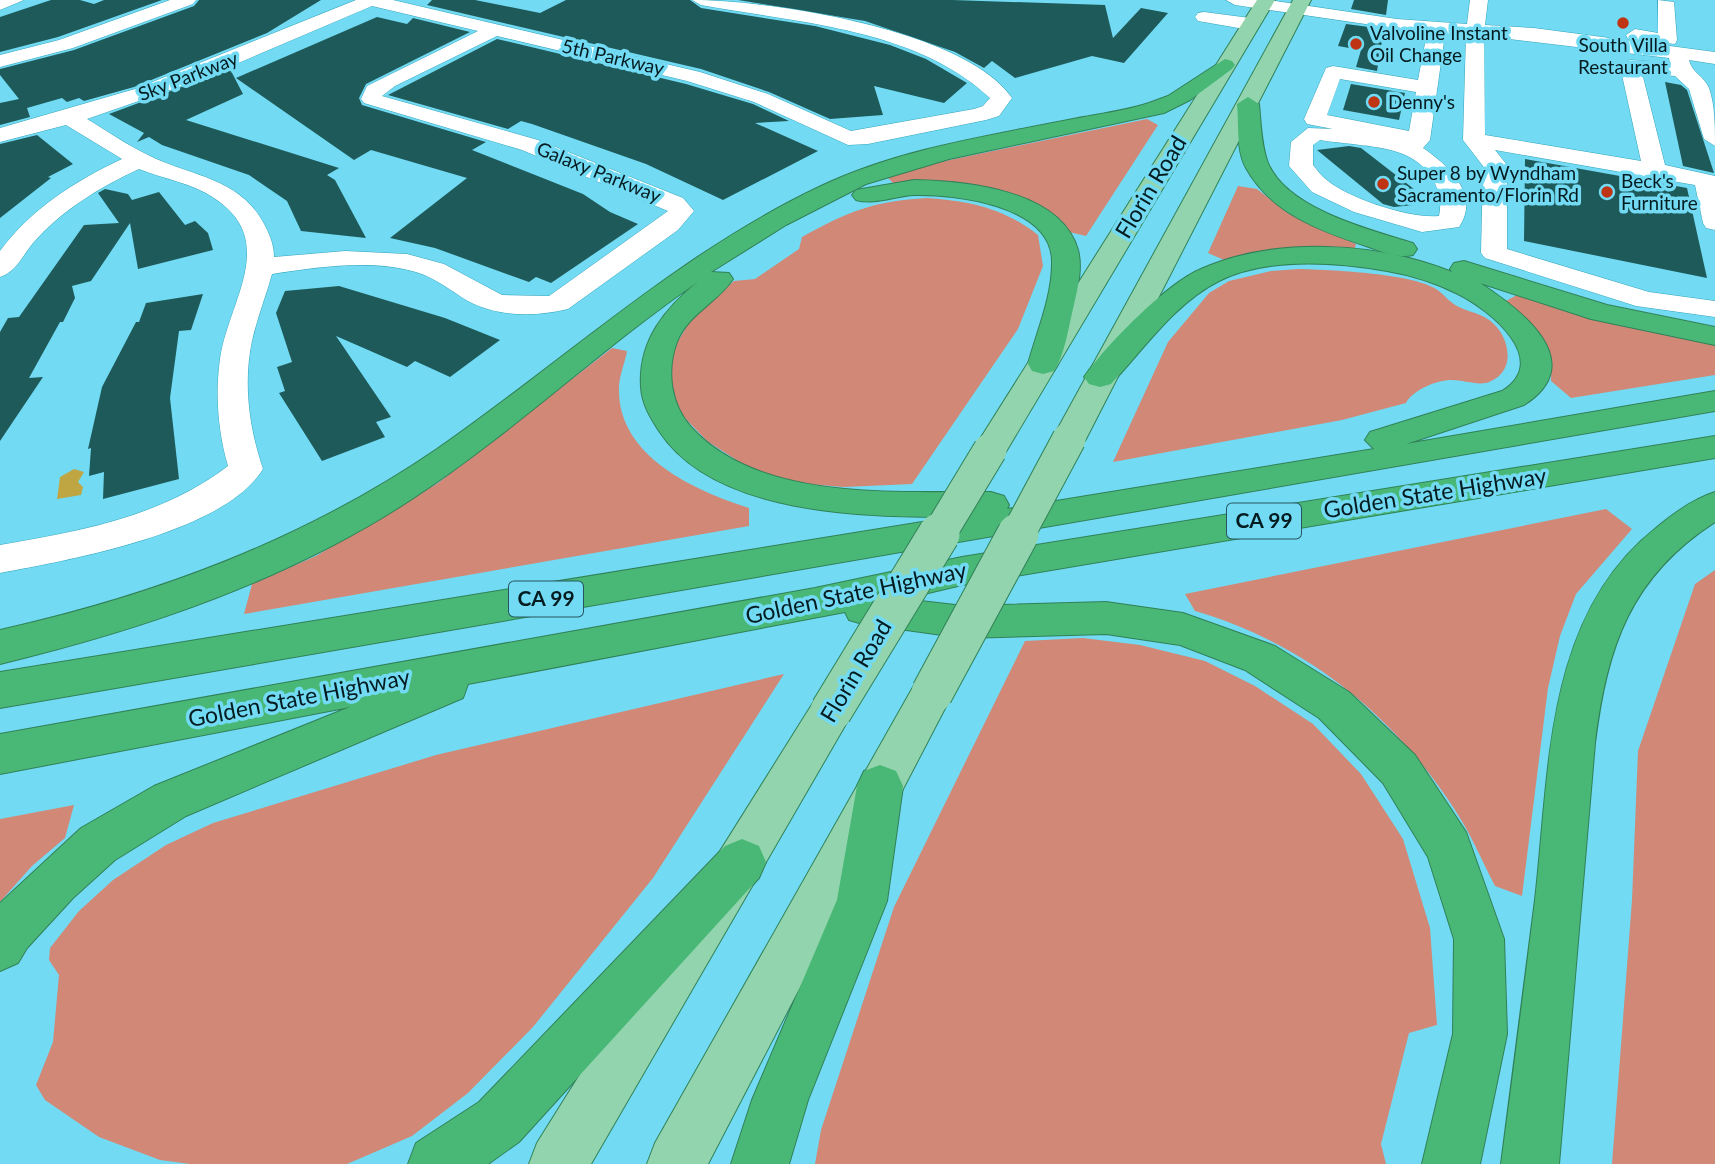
<svg xmlns="http://www.w3.org/2000/svg" width="1715" height="1164" viewBox="0 0 1715 1164" font-family="Lato,sans-serif">
	<style>
		.green { fill: #d18877 }
		.water { fill: #c0a643 }
		.building { fill: #1f5a5a }
		.lines { fill: none; stroke-linecap: round; stroke-linejoin: round }
		.minor-casing { stroke: #34a4ba; stroke-width: 1 }
		.major-casing { stroke: #318158; stroke-width: 2 }
		.highway-casing { stroke: #318158; stroke-width: 2 }
		.minor { fill: #fff; fill-rule: evenodd }
		.major { fill: #92d4ad; fill-rule: evenodd }
		.highway { fill: #49b876; fill-rule: evenodd }
		.major-bridge-far1-casing { stroke: #318158; stroke-width: 35; stroke-linecap: butt }
		.major-bridge-casing { stroke: #318158; stroke-width: 43; stroke-linecap: butt }
		.major-bridge-far1 { stroke: #92d4ad; stroke-width: 33 }
		.major-bridge { stroke: #92d4ad; stroke-width: 41 }
		.poi-dot { fill: #bf3513; stroke: #72dbf3; stroke-width: 2.5 }
		.labels { text-anchor: middle; stroke-width: 7; stroke-linejoin: round; paint-order: stroke }
		.far-poi-label { font-size: 19px; fill: #041b20; stroke: #72dbf3; text-anchor: start }
		.far-street-label { font-size: 19px; fill: #041b20; stroke: #72dbf3 }
		.shield { fill: #72dbf3; stroke: #25555f; stroke-width: 2 }
		.shield-label { font-size: 21px; font-weight: bold; fill: #041b20 }
		.street-label { font-size: 23px; fill: #041b20; stroke: #72dbf3 }
	</style>
	<rect width="100%" height="100%" fill="#72dbf3"/>
	<g class="green">
		<path d="M1147,119L1158,125L1086,236L1069,232L1047,213L895,185L887,177L921,166Z"/>
		<path d="M1238,186L1257,189L1289,214L1356,244L1354,251L1285,249L1224,260L1208,253Z"/>
		<path d="M927,198C969,201 1004,208 1038,235L1043,266L1018,329L912,484L844,487L794,483L749,468L707,441L678,411L668,372L674,348L690,321L734,281L755,279L799,249L802,237C849,211 874,201 927,198Z"/>
		<path d="M1299,269C1331,270 1410,273 1436,289C1444,294 1449,302 1457,306C1466,311 1478,313 1486,318C1509,331 1519,371 1489,382C1479,386 1463,380 1452,380C1436,380 1413,390 1406,403L1342,420L1113,462L1168,342L1209,293L1229,281L1271,271Z"/>
		<path d="M1517,295L1584,317L1715,345V375L1571,398L1551,381C1553,343 1533,323 1504,302Z"/>
		<path d="M612,348L627,351C625,363 619,376 619,388C617,456 695,491 749,508V526L244,614L252,584L316,556L438,483Z"/>
		<path d="M1606,509L1632,529L1576,594L1560,636L1548,688L1522,896L1495,886C1482,861 1471,834 1455,810C1393,714 1305,643 1195,611L1185,594Z"/>
		<path d="M1715,570V1164H1612L1632,900L1638,751L1695,584Z"/>
		<path d="M1083,638L1140,645L1205,661L1255,686L1313,724L1361,774L1403,839L1430,928L1437,1025L1409,1033L1381,1144L1386,1164H815L821,1130L894,907L1025,641Z"/>
		<path d="M784,674L653,878L533,1027L468,1093L412,1136L347,1164H190L160,1160L99,1137L45,1100L36,1085L53,1042L59,975L49,960L50,948L79,911L113,880L166,845L213,823L436,755Z"/>
		<path d="M74,805L65,838L32,866L0,902V819Z"/>
	</g>
	<path class="water" d="M74,469L84,472L78,482L83,487L81,495L57,499L60,477Z"/>
	<g class="building">
		<path d="M51,0H80L94,4L104,0H162L58,37L0,52V17Z"/>
		<path d="M199,0H321L267,33L134,87L84,101L79,98L67,102L62,98L27,108L30,117L0,125V103L19,99L0,75V69L74,50L194,6Z"/>
		<path d="M432,0H475L540,13L566,0H690L701,8L815,26L890,45L926,59L967,83L944,103L874,86L883,115L830,119L769,92L701,69L427,5Z"/>
		<path d="M738,0H952L1105,5L1113,38L1141,8L1168,13L1124,63L1092,56L1015,78L992,61L984,68L955,52L865,21Z"/>
		<path d="M1354,0H1388L1386,15L1351,9Z"/>
		<path d="M377,17L407,24L413,18L470,32L366,84L359,98L362,105L486,142L472,150L583,194L610,212L638,224L551,283L536,277L529,282L435,248L390,238L467,178L371,150L354,160L236,78Z"/>
		<path d="M1346,24L1384,29L1377,71L1356,67L1361,50L1338,46Z"/>
		<path d="M497,39L686,84L753,104L789,121L755,123L818,151L723,200L646,164L532,124L521,121L508,129L388,95Z"/>
		<path d="M230,69L243,94L186,120L339,168L327,175L335,180L366,238L301,231L287,201L249,175L162,145L149,137L137,142L144,133L109,114Z"/>
		<path d="M1665,82L1681,85L1687,90L1714,173L1683,166Z"/>
		<path d="M1351,84L1405,93L1399,120L1343,110Z"/>
		<path d="M37,135L73,164L48,177L51,178L0,218V144Z"/>
		<path d="M1349,146L1361,148L1432,203L1394,207L1383,204L1317,150Z"/>
		<path d="M1525,159L1687,188L1707,278L1524,241Z"/>
		<path d="M105,189L128,194L132,200L159,192L185,225L195,221L208,233L213,250L138,269L130,223L91,281L72,286L75,298L63,322H60L29,378L43,377L0,441V332L8,318L19,317L84,225L119,223L98,193Z"/>
		<path d="M339,286L445,318L500,340L450,377L415,361L407,367L336,336L391,417L376,422L385,437L322,461L279,393L285,391L277,367L292,362L276,313L285,291Z"/>
		<path d="M203,294L191,330L179,331L170,398L179,479L103,499L104,472L89,476L91,448L88,449L102,387L136,322H139L146,303Z"/>
	</g>
	<g class="lines">
		<defs>
			<g id="minor">
				<path d="M0,0H24L0,10Z"/>
				<path d="M170,0H196L193,4L73,48L0,67V55L59,40Z"/>
				<path d="M356,0H393L700,72L768,94L851,131L974,109L983,106L990,98C915,28 798,23 701,5L692,0C771,0 966,30 1012,98L999,116L986,120L868,144L848,145L754,102L687,81L497,36L395,86L382,96L538,140L683,198L694,211L678,230L568,309C535,317 498,317 468,301C451,291 436,278 416,272C370,259 319,267 272,274C266,296 257,318 252,341C243,383 249,428 263,469C224,533 69,560 0,573V545C81,531 161,517 228,466C218,431 215,395 220,359C228,302 280,241 214,198C192,183 164,179 139,169C100,187 62,210 33,243C23,255 15,273 0,277V251C31,209 75,181 122,159L66,125L0,142V128L135,89ZM372,6L478,31L367,86L361,99L364,103L522,150L668,211L549,296L502,295L444,264L407,254L345,251L274,257C274,244 269,233 263,222C238,177 189,176 148,155C127,145 107,131 87,119L196,81Z"/>
				<path d="M1226,0H1269L1397,19L1467,24L1470,0H1488L1485,25L1534,28L1715,52V64L1689,60C1692,73 1704,76 1709,88C1715,105 1715,126 1715,146L1704,139L1689,89L1675,76L1642,73L1665,165L1715,176V230L1706,228L1703,223L1695,185L1495,150L1507,165V249L1649,292L1715,301V317L1636,306L1485,258L1481,253L1483,166L1463,140L1466,35L1445,34L1430,140L1423,148C1448,165 1481,195 1459,227L1422,232L1354,212L1312,192L1289,166L1291,142L1308,128L1333,129L1307,124L1304,119L1326,68L1333,66L1418,80L1427,33L1235,5ZM1484,36L1669,58L1670,63L1630,60L1620,66L1641,161L1485,135ZM1340,79L1416,92L1409,131L1327,115ZM1320,140C1343,144 1382,145 1403,154C1428,164 1445,190 1439,216C1411,219 1350,199 1328,181C1322,177 1317,170 1313,165V145Z"/>
				<path d="M1658,0L1674,2L1677,40L1675,44L1628,39L1626,35L1635,29L1658,33Z"/>
				<path d="M1204,12L1250,18L1259,24L1250,30L1198,21L1195,17L1198,13Z"/>
			</g>
			<g id="major">
				<path d="M1257,0H1275L1007,450L1002,458L990,461L978,458L973,450Z"/>
				<path d="M1293,0H1311L1086,439L1081,447L1069,450L1057,447L1052,439Z"/>
				<path d="M932,675L947,680L953,693L708,1164H647L655,1143L917,680Z"/>
				<path d="M831,693L846,698L852,711L846,724L591,1164H529L537,1143L816,698Z"/>
			</g>
			<g id="highway">
				<path d="M1225,59L1232,61L1235,65L1232,69L1190,100L1164,113L949,159L866,184L786,225L711,272L729,273L733,279C717,303 688,314 677,342C666,371 671,405 691,427C760,503 898,491 991,492L1004,496L1009,505L1007,509L1374,449L1365,440L1370,432L1502,391C1552,360 1490,310 1458,294C1436,283 1411,275 1387,271C1335,262 1268,257 1219,281C1175,303 1144,349 1111,384L1100,387L1089,384L1084,377C1106,345 1166,284 1201,269C1275,236 1378,242 1452,272L1450,269L1454,263L1464,261L1607,305L1715,327V345L1591,319L1480,283C1520,309 1591,362 1524,405L1406,444L1715,391V411L0,708V672L953,517C864,517 714,515 659,431C650,417 642,404 641,387C638,341 665,308 699,281C600,349 513,433 412,499C287,581 144,629 0,664V630C156,595 304,540 437,449C564,361 678,254 819,187C898,149 988,136 1073,119C1099,114 1124,111 1149,103L1168,96Z"/>
				<path d="M1248,97L1259,104C1261,123 1261,145 1268,163C1287,209 1370,230 1413,243L1417,249L1413,255C1397,259 1381,251 1366,246C1320,231 1271,213 1246,168C1236,150 1239,124 1237,104Z"/>
				<path d="M914,180C966,181 1061,190 1078,250C1083,269 1077,291 1073,309C1068,329 1065,354 1054,371L1043,374L1032,371L1028,364C1037,331 1053,295 1052,260C1050,205 955,194 914,195C895,196 874,205 856,200L852,195L856,190Z"/>
				<path d="M1715,436V458L962,585L903,599L964,606L1106,602L1183,613L1275,646L1349,692L1415,755L1466,832L1504,939L1507,1034L1480,1164H1422L1453,1034L1454,939L1428,857L1383,783L1319,718L1245,670L1180,645L1106,634L964,638L863,624L849,620L845,612L468,684L463,698L186,816L115,860L73,898L27,948L18,963L0,971V903L81,828L154,786L350,707L0,774V734L815,588L962,557Z"/>
				<path d="M1715,492V522C1630,577 1607,647 1595,743L1559,1164H1501C1513,1076 1524,988 1535,900C1550,771 1544,616 1656,528C1674,513 1693,499 1715,492Z"/>
				<path d="M880,765L896,771L903,786L887,901L808,1100L789,1164H731L752,1100L837,900L857,786L864,771Z"/>
				<path d="M742,839L759,846L766,862L759,878L519,1142L488,1164H408L416,1143L479,1102L725,846Z"/>
			</g>
		</defs>
		<use href="#minor" class="minor-casing"/>
		<use href="#major" class="major-casing"/>
		<use href="#highway" class="highway-casing"/>
		<use href="#minor" class="minor"/>
		<use href="#major" class="major"/>
		<use href="#highway" class="highway"/>
		<defs>
			<g id="major-bridge-far1">
				<path d="M938,536L990,450"/>
				<path d="M1017,536L1069,439"/>
			</g>
			<g id="major-bridge">
				<path d="M932,693L1018,534"/>
				<path d="M831,711L939,534"/>
			</g>
		</defs>
		<use href="#major-bridge-far1" class="major-bridge-far1-casing"/>
		<use href="#major-bridge" class="major-bridge-casing"/>
		<use href="#major-bridge-far1" class="major-bridge-far1"/>
		<use href="#major-bridge" class="major-bridge"/>
	</g>
	<g class="poi-dot">
		<circle cx="1623" cy="23" r="7"/>
		<circle cx="1356" cy="44" r="7"/>
		<circle cx="1374" cy="102" r="7"/>
		<circle cx="1383" cy="184" r="7"/>
		<circle cx="1607" cy="192" r="7"/>
	</g>
	<g class="labels">
		<g class="far-poi-label">
			<text x="1370" y="40">Valvoline Instant<tspan x="1370" dy="22">Oil Change</tspan></text>
			<text x="1623" y="52" text-anchor="middle">South Villa<tspan x="1623" dy="22">Restaurant</tspan></text>
			<text x="1388" y="109">Denny's</text>
			<text x="1397" y="180">Super 8 by Wyndham<tspan x="1397" dy="22">Sacramento/Florin Rd</tspan></text>
			<text x="1621" y="188">Beck's<tspan x="1621" dy="22">Furniture</tspan></text>
		</g>
		<g class="far-street-label">
			<text transform="translate(613 57) rotate(13)" y="7">5th Parkway</text>
			<text transform="translate(188 76) rotate(-21)" y="7">Sky Parkway</text>
			<text transform="translate(599 172) rotate(22)" y="7">Galaxy Parkway</text>
		</g>
		<g class="shield">
			<rect x="1227" y="503.5" width="74" height="35" rx="5"/>
			<rect x="509" y="581.5" width="74" height="35" rx="5"/>
		</g>
		<g class="shield-label">
			<text x="1264" y="528">CA 99</text>
			<text x="546" y="606">CA 99</text>
		</g>
		<g class="street-label">
			<text transform="translate(1151 187) rotate(-59)" y="8">Florin Road</text>
			<text transform="translate(1435 493) rotate(-9)" y="8">Golden State Highway</text>
			<text transform="translate(856 593) rotate(-12)" y="8">Golden State Highway</text>
			<text transform="translate(856 671) rotate(-59)" y="8">Florin Road</text>
			<text transform="translate(299 698) rotate(-11)" y="8">Golden State Highway</text>
		</g>
	</g>
</svg>
